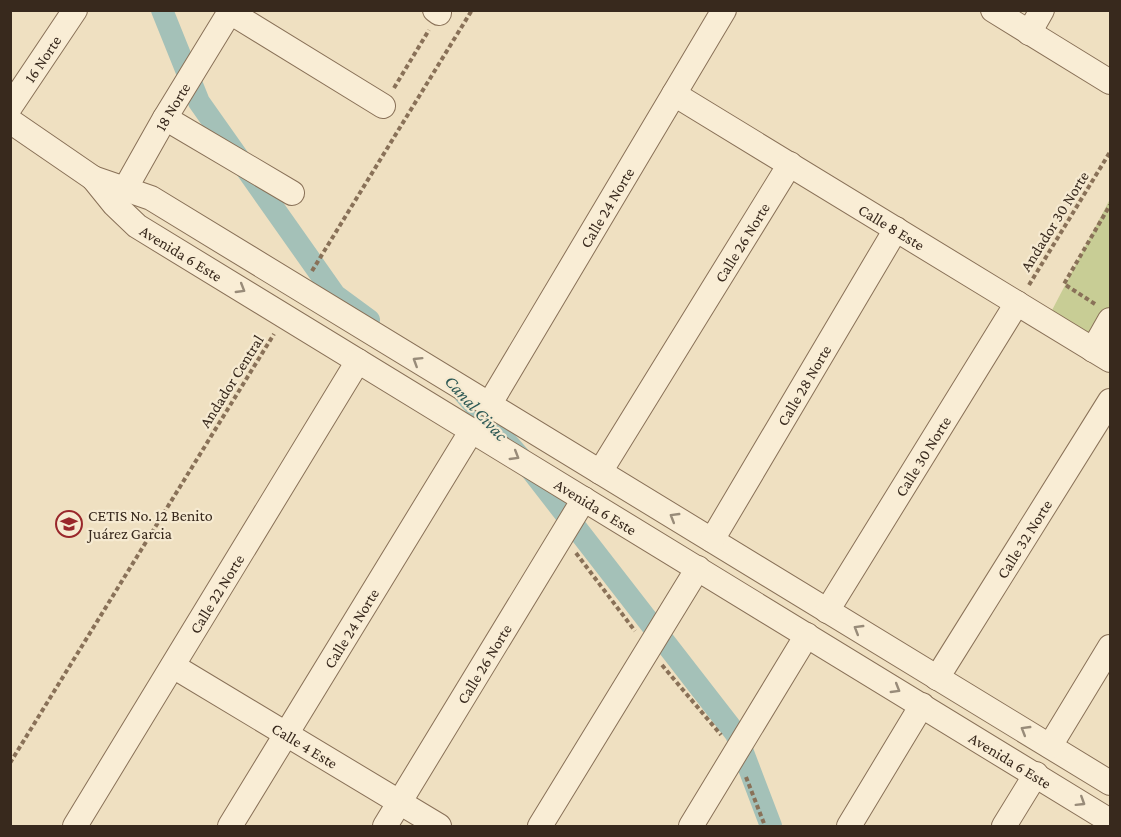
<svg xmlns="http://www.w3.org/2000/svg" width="1121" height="837" viewBox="0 0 1121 837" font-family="'Crimson Pro',serif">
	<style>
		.green { fill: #c8cd95 }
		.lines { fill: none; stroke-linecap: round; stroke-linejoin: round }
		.canal { stroke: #a4c1b8; stroke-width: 22 }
		.minor-casing { stroke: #897158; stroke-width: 26 }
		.path { stroke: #897158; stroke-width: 4; stroke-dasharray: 4.5 3; stroke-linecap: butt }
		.minor { stroke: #f9edd5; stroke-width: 24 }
		.oneway { stroke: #988b79 }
		.labels { text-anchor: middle; stroke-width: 4.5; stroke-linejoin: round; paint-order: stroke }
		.street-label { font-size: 16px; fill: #38291d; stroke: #f6ead1 }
		.poi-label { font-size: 16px; fill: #38291d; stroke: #f6ead1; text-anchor: start }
		.water-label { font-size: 18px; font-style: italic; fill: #2c5854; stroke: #f6ead1 }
	</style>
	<rect width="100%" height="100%" fill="#efe0c1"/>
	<path class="green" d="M1110,199V353L1049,316Z"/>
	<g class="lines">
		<g class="canal">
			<path d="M162,10L199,102L335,295L369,320"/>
			<path d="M464,393L532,471L736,734L771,826"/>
		</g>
		<defs>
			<g id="minor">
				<path d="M435,10L439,13"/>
				<path d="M993,10L1110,82"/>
				<path d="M230,12L383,106"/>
				<path d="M1029,33L1042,10"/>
				<path id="s1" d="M674,94L1110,360"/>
				<path id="s2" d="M10,107L75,10"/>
				<path d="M165,118L292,193"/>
				<path d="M10,121L93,178L151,198L1110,783"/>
				<path id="s3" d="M93,178L114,204L137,226L1110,821"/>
				<path id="s4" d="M116,201L125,189L165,118L231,10"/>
				<path d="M1093,350L1110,320"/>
				<path id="s5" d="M489,405L724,10"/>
				<path id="s6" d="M600,472L790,164"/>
				<path id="s7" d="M712,540L896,229"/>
				<path id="s8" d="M827,611L1017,303"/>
				<path id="s9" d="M173,666L439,826"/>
				<path id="s10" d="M937,678L1110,401"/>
				<path d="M1050,746L1110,647"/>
				<path id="s11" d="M75,826L358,361"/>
				<path id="s12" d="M230,826L472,430"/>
				<path id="s13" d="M385,826L584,499"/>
				<path d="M540,826L698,568"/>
				<path d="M691,826L807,635"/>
				<path d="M849,826L922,705"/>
				<path d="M1004,826L1036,774"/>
			</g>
		</defs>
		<use href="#minor" class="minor-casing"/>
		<g class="path">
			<path d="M394,88L429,30"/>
			<path d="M312,271L472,10"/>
			<path d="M1029,285L1110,152"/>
			<path d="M1095,304L1064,284L1110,205"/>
			<path d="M576,553L635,631"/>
			<path d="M662,665L721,735"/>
			<path d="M10,763L274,334"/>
			<path d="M746,777L765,826"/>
		</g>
		<use href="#minor" class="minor"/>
	</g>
	<defs><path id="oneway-chevron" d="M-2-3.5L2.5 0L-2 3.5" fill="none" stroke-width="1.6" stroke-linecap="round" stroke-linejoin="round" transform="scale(1.5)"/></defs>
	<g class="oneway">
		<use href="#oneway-chevron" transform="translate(241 289) rotate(31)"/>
		<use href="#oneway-chevron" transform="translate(417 361) rotate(-148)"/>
		<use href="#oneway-chevron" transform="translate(515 456) rotate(31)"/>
		<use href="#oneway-chevron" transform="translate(674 517) rotate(-149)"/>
		<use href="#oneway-chevron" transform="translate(858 629) rotate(-149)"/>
		<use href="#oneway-chevron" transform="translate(896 689) rotate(31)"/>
		<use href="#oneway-chevron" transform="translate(1025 730) rotate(-149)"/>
		<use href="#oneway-chevron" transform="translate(1081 802) rotate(32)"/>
	</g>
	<defs>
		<symbol id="school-ring" viewBox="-11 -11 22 22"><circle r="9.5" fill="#f6ead1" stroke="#99272b" stroke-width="1.5"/><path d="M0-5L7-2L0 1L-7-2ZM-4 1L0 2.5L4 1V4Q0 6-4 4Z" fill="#99272b"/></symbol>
	</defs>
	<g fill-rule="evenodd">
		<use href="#school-ring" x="54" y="509" width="30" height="30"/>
	</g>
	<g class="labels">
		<g class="street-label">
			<text dy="6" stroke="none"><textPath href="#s2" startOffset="58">16 Norte</textPath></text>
			<text dy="6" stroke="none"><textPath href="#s4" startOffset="110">18 Norte</textPath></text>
			<text dy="6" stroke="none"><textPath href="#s5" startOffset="230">Calle 24 Norte</textPath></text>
			<text transform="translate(1054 221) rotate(-58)" y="6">Andador 30 Norte</text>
			<text dy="6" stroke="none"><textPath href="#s1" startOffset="255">Calle 8 Este</textPath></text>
			<text dy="6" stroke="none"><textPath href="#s6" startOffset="270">Calle 26 Norte</textPath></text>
			<text dy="6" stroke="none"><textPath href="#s3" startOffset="117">Avenida 6 Este</textPath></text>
			<text transform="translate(231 381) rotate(-58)" y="6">Andador Central</text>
			<text dy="6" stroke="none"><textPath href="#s7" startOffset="180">Calle 28 Norte</textPath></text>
			<text dy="6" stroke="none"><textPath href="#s8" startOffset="182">Calle 30 Norte</textPath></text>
			<text dy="6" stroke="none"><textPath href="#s3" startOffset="603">Avenida 6 Este</textPath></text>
			<text dy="6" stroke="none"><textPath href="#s10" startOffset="164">Calle 32 Norte</textPath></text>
			<text dy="6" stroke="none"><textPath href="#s11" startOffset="272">Calle 22 Norte</textPath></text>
			<text dy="6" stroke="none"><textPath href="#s12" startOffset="232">Calle 24 Norte</textPath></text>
			<text dy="6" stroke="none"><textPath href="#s13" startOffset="190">Calle 26 Norte</textPath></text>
			<text dy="6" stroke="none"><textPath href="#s9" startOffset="154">Calle 4 Este</textPath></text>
			<text dy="6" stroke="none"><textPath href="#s3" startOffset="1089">Avenida 6 Este</textPath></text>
		</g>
		<g class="poi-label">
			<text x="88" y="521">CETIS No. 12 Benito<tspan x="88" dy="18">Juárez Garcia</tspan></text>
		</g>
		<g class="water-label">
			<text transform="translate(476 408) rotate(47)" y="6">Canal Civac</text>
		</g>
	</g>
	<rect width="1121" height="837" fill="none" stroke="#38291d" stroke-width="24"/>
</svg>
